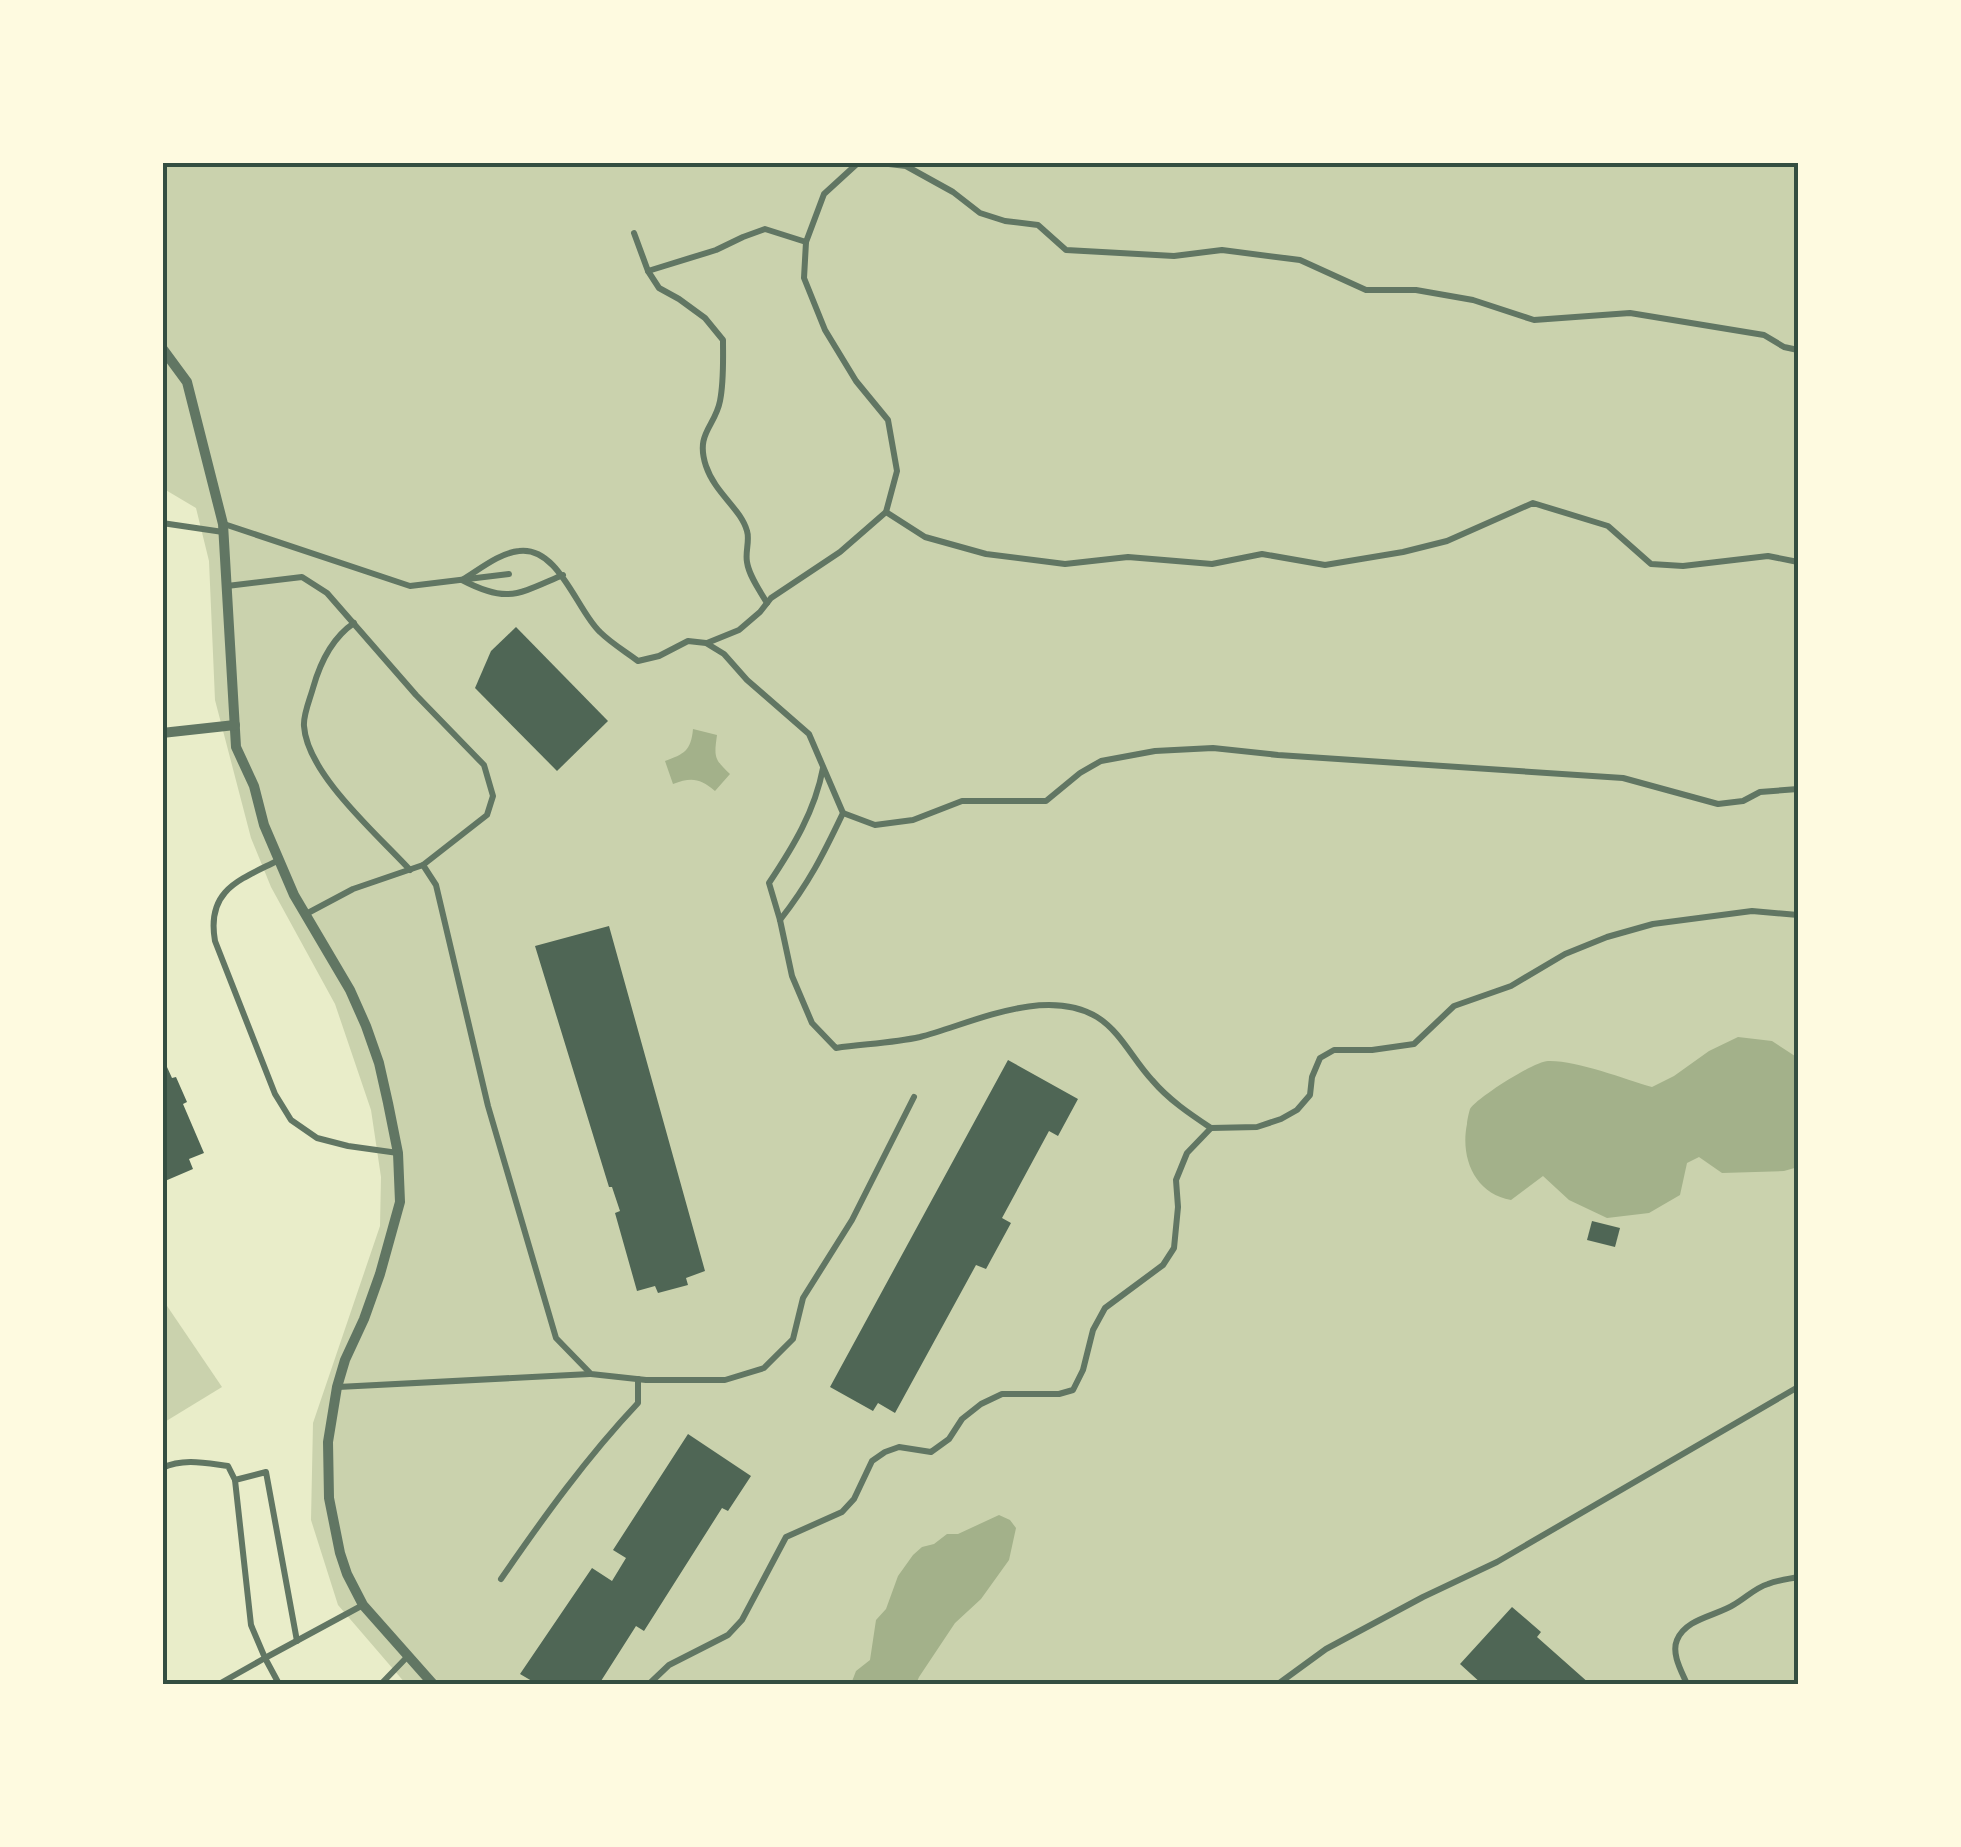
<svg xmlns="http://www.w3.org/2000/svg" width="1961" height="1847" viewBox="0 0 1961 1847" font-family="'Roboto Condensed',sans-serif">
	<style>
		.green { fill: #cad2ad }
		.water { fill: #a3b18a }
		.building { fill: #4f6655 }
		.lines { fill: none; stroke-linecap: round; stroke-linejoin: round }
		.service { stroke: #617663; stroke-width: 6 }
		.minor { stroke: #617663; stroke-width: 10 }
		.neatline { fill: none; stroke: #344e41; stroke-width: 4 }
	</style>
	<rect width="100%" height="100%" fill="#e9edc9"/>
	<g class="green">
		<path d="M162,163H1798V1684H406L338,1605L311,1520L313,1423L380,1226L381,1177L371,1110L335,1004L271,887L251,838L215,700L209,561L196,508L164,489L162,479Z"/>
		<path d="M163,1300L222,1387L163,1423H162Z"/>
	</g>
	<g class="water">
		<path d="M693,729L717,735C714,757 714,759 730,774L715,791C700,778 691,777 673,784L665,761C684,754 691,751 693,729Z"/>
		<path d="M1738,1037L1772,1041L1798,1058V1167L1784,1171L1722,1173L1699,1157L1687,1163L1680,1195L1649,1213L1607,1218L1569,1200L1543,1176L1511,1200C1475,1194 1460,1158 1467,1124C1467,1121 1469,1112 1470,1109C1478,1097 1535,1061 1548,1061C1576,1060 1624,1079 1652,1087L1674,1076L1709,1051Z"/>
		<path d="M999,1515L1010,1520L1016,1528L1009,1560L981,1599L955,1623L919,1677L916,1684H851L856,1671L870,1660L876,1620L886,1609L898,1576L913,1555L922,1547L934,1544L947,1534H958Z"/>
	</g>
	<g class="building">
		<path d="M516,627L608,721L557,771L475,688L491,651Z"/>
		<path d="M609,926L705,1271L686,1278L688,1285L658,1293L655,1286L637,1291L615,1213L620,1211L612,1187H609L535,946Z"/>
		<path d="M162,1056L172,1078L176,1077L187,1102L183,1104L204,1153L189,1159L193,1169L165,1181L162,1177Z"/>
		<path d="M1008,1060L1078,1099L1058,1136L1049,1131L1002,1218L1011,1223L986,1269L976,1265L895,1413L878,1403L873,1411L830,1387Z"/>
		<path d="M1592,1221L1620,1228L1615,1247L1587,1240Z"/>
		<path d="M688,1434L751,1476L728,1511L722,1508L644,1631L636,1626L601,1681L606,1684H537L520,1674L592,1568L612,1581L626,1558L613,1550Z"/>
		<path d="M1512,1607L1541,1632L1537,1637L1590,1684H1482L1460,1664Z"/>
	</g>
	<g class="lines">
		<g class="service">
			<path d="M872,162L906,166L953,192L980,213L1005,221L1038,225L1066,250L1174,256L1222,250L1300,260L1366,290H1416L1473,300L1534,320L1630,313L1764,335L1784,347L1798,350"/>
			<path d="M634,233L648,271L659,288L679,299L705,318L723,340C723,360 724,381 720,401C715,427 695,433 706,466C715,493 741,509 747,531C750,540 745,552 747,562C749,576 760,591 767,603"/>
			<path d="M648,271L716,250L743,237L765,229L806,242"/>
			<path d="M886,512L925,537L986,554L1065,564L1128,557L1212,564L1262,554L1325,565L1403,552L1447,541L1533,503L1608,526L1651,564L1683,566L1768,556L1798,562"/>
			<path d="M162,523L223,532"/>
			<path d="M224,524L410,586L509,574"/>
			<path d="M563,575C518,594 508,604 462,580C479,570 499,553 519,551C559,546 577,611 600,632C611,643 626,652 638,661L659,656L688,641L706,643L724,654L747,680L809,734L843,813C823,855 809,883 780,920"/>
			<path d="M227,586L302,577L327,593L416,695L484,765L493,796L487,815L423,865"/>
			<path d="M354,623C332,638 320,663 313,688C310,699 303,715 304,726C307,774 378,835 410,870"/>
			<path d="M707,643L739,630L760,612L771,598L840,552L886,512L897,471L888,420L856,381L825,330L804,278L806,242L824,194L859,162"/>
			<path d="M823,768C815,811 793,847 769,883L780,920L792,976L812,1023L836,1048C864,1044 893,1043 920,1037C973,1023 1045,986 1097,1017C1121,1032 1133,1060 1152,1080C1169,1100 1190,1114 1211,1128"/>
			<path d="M843,813L875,825L913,820L962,801H1046L1080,773L1101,761L1155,751L1213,748L1278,755L1623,778L1718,804L1743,801L1760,792L1798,789"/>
			<path d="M277,861C239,880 206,890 215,941L275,1094L291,1120L317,1138L348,1146L398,1153"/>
			<path d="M306,914L353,889L423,865L436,885L488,1106L556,1338L591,1374L646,1380H725L764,1368L793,1339L803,1298L852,1220L914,1097"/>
			<path d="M338,1387L590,1374"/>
			<path d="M162,1468C184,1458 205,1463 228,1466L235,1480"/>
			<path d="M501,1579C543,1518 587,1457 638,1403V1379"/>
			<path d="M219,1684L265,1658L251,1625L235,1480L266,1472L297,1641"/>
			<path d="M279,1684L265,1658L363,1605"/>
			<path d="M381,1684L408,1656"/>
			<path d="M649,1684L669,1665L728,1635L742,1620L786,1537L842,1512L854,1499L872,1461L885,1452L899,1447L931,1452L949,1439L962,1419L981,1404L1002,1394H1059L1073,1390L1083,1370L1093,1330L1105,1308L1163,1265L1174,1248L1178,1207L1176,1180L1187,1153L1211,1128L1257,1127L1281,1119L1297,1110L1310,1095L1312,1077L1320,1058L1334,1050H1372L1414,1044L1454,1006L1511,986L1565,954L1607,937L1653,924L1752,911L1798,915"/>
			<path d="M1278,1684L1326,1649L1423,1597L1497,1562L1798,1387"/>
			<path d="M1687,1684C1682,1672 1671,1654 1677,1640C1686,1618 1717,1616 1735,1604C1747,1597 1755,1588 1768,1584C1778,1580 1789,1579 1798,1577"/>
		</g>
		<g class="minor">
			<path d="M162,348L187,382L223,524L236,747L254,786L264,825L294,895L350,990L366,1026L379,1063L388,1103L398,1153L400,1202L380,1274L364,1319L345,1360L337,1387L328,1442L329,1498L340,1553L347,1574L363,1605L433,1684"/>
			<path d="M162,733L235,725"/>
		</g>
	</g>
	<rect width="1961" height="1847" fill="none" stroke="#fefae0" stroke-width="330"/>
	<rect x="165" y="165" width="1631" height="1517" class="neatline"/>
</svg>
